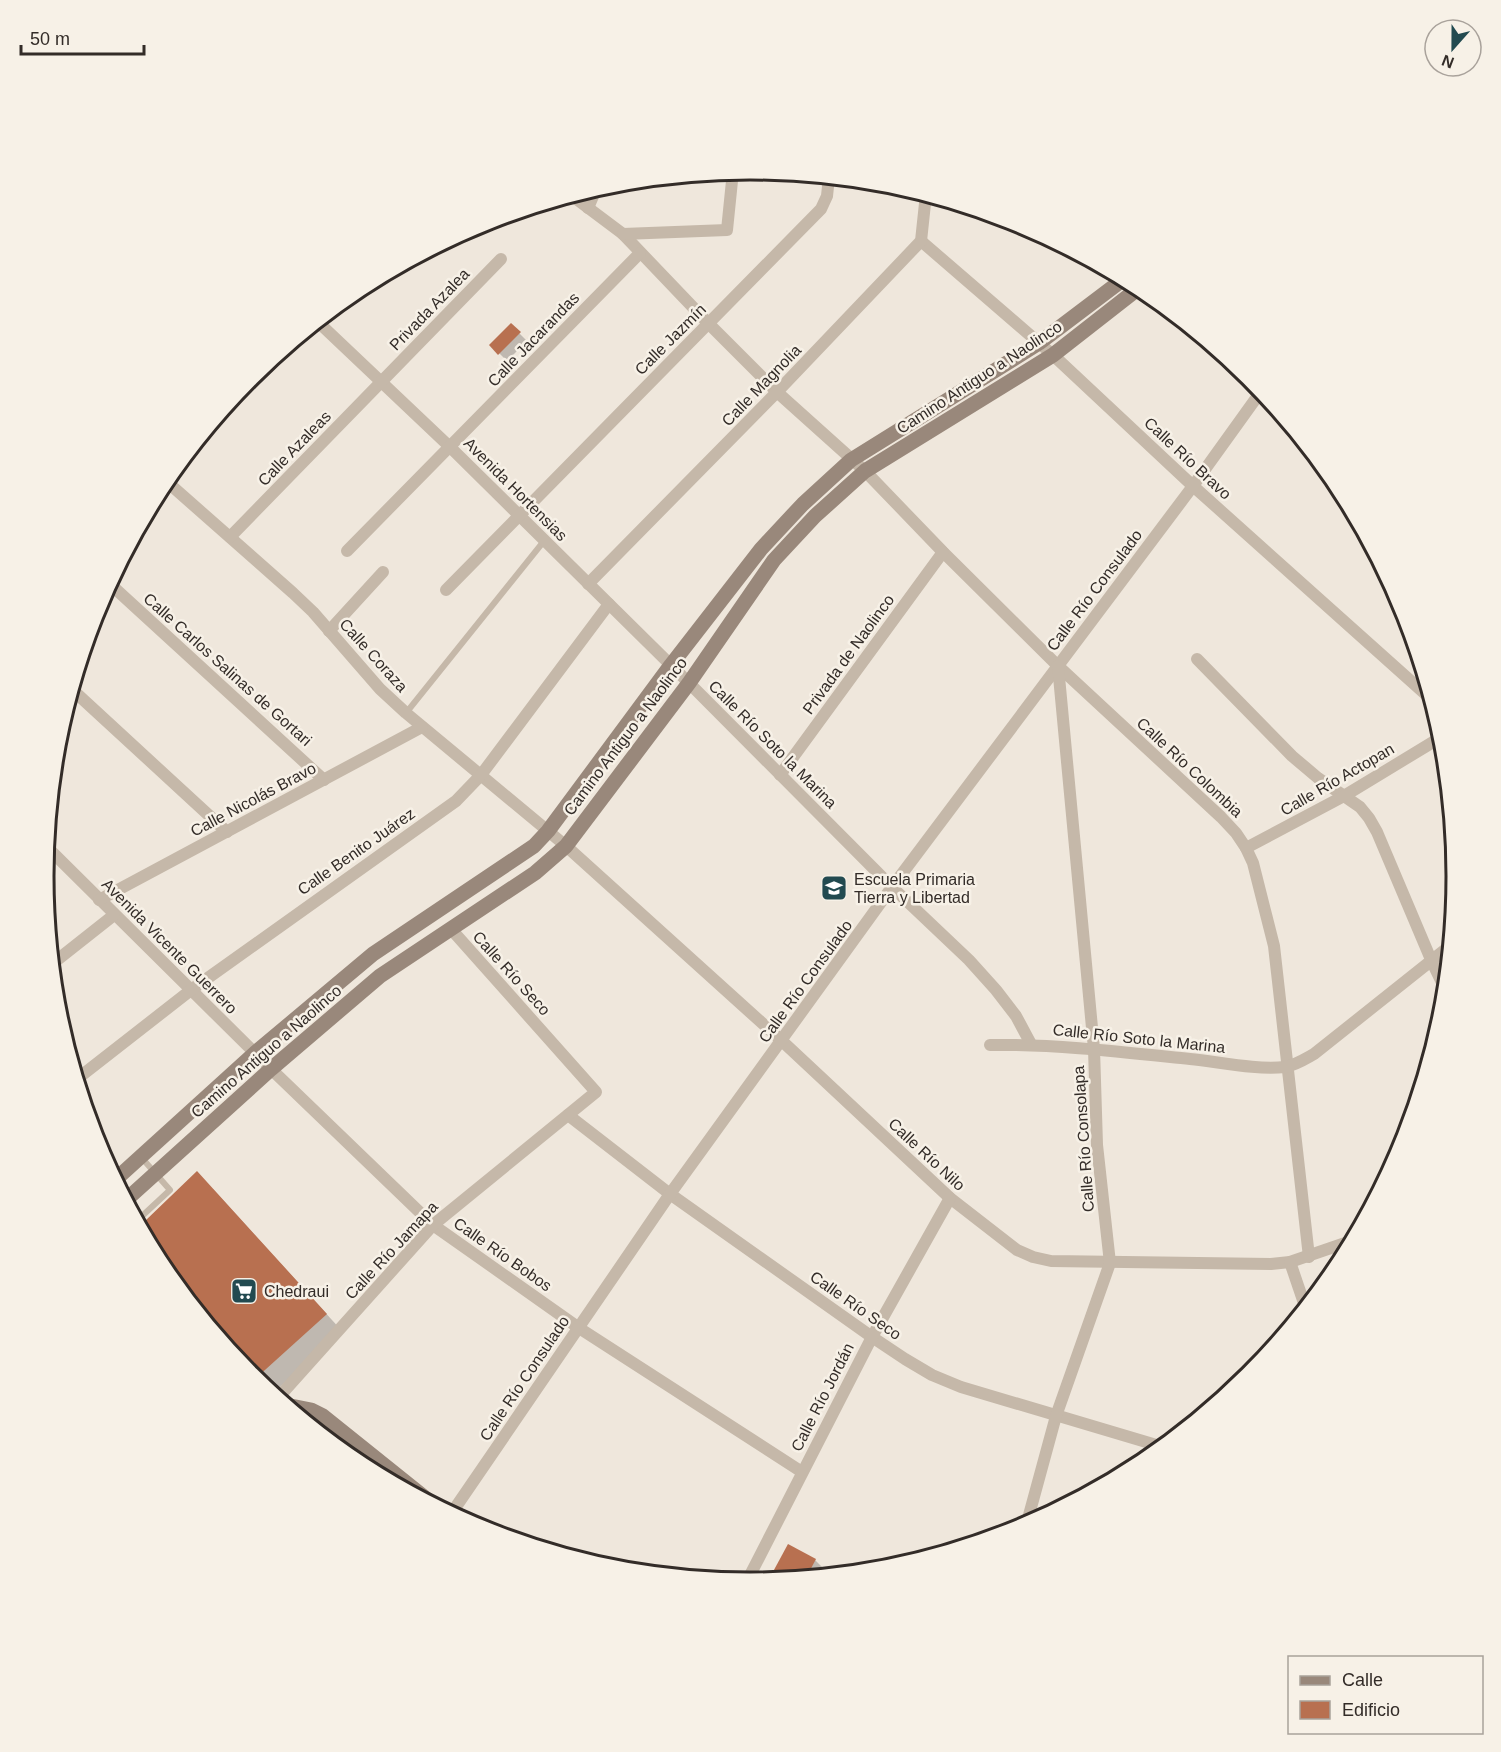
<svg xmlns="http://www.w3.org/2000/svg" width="1501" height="1752" viewBox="0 0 1501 1752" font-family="Arial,sans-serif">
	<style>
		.shadow { fill: #0003 }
		.building { fill: #b87050 }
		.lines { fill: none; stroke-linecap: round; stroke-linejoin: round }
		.service { stroke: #c5b8a9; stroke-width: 6 }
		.minor { stroke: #c5b8a9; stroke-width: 12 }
		.secondary { stroke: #99887b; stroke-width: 15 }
		.labels { text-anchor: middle; stroke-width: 5; stroke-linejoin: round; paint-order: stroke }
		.street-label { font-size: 16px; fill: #332c28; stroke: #f7f1e7 }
		.poi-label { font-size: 16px; fill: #332c28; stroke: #f7f1e7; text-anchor: start }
		.rim { fill: none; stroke: #332c28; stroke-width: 3 }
	</style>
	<rect width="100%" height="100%" fill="#efe7dc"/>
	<g class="shadow">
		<path d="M511,325L527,341L507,361L491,345Z"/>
		<path d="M213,1189L342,1331L272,1394L250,1376L162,1268Z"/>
		<path d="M789,1546L815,1560L827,1572L825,1576L770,1581Z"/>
	</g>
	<g class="building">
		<path d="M511,323L521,332L498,355L489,345Z"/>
		<path d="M197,1171L327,1314L255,1379L162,1269L138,1224L145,1221Z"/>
		<path d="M788,1544L816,1559L806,1578L768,1581Z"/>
	</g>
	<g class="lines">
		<g class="service">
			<path d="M406,713L544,541"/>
			<path d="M127,1202L141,1217L170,1190L141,1157"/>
		</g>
		<g class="minor">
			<path d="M571,195L623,234L708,323L777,392L865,471L943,552L1058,666L1221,817L1236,833L1246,848L1253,863L1274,946L1309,1257"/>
			<path d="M588,208L597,187"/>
			<path d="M1021,230L1022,223"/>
			<path d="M623,234L727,230L733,171"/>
			<path d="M921,241L1053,355L1193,486L1432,700"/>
			<path d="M317,321L450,447L689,683L892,887L969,960L996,990L1016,1016L1031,1044"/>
			<path d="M165,480L293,593L313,612L380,689L406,713L566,846L782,1041L950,1198L1017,1250L1033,1257L1051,1261L1271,1264L1290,1262L1354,1240"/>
			<path d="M230,537L501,259"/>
			<path d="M347,551L640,253"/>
			<path d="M109,583L324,780"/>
			<path d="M588,584L777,392L921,241L926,194"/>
			<path d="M446,590L821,209L827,196L829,177"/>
			<path d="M329,631L383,572"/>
			<path d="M1197,659L1292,756L1318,778L1360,807L1369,818L1377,832L1432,962L1446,991"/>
			<path d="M71,691L76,693L227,832"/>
			<path d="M780,775L943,552"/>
			<path d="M46,846L271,1069L433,1225L579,1328L802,1472"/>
			<path d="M1246,848L1344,796L1443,736"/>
			<path d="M99,900L422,727"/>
			<path d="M52,964L114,915"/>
			<path d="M990,1045C1057,1044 1123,1052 1190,1059C1220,1062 1255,1070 1285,1067C1296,1065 1305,1059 1314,1054L1451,945"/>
			<path d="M77,1079L191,990L456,801L481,775L609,604"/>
			<path d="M568,1115L670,1194L872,1337L905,1359L932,1375L961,1387L1163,1447"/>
			<path d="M1290,1262L1306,1309"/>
			<path d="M278,1398L433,1225L596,1092L451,929"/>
			<path d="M451,1514L670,1194L892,887L1193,486L1262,390"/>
			<path d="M1026,1526L1056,1416L1110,1263L1097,1145L1094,1049L1058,666"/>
			<path d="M746,1583L872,1337L950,1198"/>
		</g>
		<g class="secondary">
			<path d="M115,1180L255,1053L373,954L534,846L548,831L671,665L761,549L803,504L851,460L1039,343L1125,278"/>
			<path d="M126,1200L271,1069L380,976L535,873L566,846L689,683L774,560L815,516L865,471L1053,355L1140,287"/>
			<path d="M286,1405L311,1410L323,1416L434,1505"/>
		</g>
	</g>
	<defs>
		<symbol id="school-square" viewBox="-11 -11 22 22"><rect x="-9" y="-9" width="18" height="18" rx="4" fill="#224a50" stroke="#f7f1e7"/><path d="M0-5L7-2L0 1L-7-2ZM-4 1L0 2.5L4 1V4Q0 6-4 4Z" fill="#fff"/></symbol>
		<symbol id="supermarket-square" viewBox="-11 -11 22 22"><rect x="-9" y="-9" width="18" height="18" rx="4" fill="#224a50" stroke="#f7f1e7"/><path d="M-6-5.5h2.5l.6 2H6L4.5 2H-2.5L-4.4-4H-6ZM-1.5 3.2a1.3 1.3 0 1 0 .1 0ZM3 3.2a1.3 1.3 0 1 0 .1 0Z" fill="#fff"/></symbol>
	</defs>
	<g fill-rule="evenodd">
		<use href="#school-square" x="819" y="873" width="30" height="30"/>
		<use href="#supermarket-square" x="229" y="1276" width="30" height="30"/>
	</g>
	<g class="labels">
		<g class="street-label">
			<text transform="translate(429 309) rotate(-46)" y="6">Privada Azalea</text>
			<text transform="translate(533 339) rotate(-46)" y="6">Calle Jacarandas</text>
			<text transform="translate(670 339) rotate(-45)" y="6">Calle Jazmín</text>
			<text transform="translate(979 377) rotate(-33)" y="6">Camino Antiguo a Naolinco</text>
			<text transform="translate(761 385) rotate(-46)" y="6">Calle Magnolia</text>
			<text transform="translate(294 448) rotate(-46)" y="6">Calle Azaleas</text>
			<text transform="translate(1188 458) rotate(43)" y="6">Calle Río Bravo</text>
			<text transform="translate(516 489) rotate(45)" y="6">Avenida Hortensias</text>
			<text transform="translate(1094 590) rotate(-53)" y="6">Calle Río Consulado</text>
			<text transform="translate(848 654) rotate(-54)" y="6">Privada de Naolinco</text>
			<text transform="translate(374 655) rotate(48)" y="6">Calle Coraza</text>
			<text transform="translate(228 669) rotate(42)" y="6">Calle Carlos Salinas de Gortari</text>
			<text transform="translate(625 736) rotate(-53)" y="6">Camino Antiguo a Naolinco</text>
			<text transform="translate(773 744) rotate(45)" y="6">Calle Río Soto la Marina</text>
			<text transform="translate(1190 767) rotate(43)" y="6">Calle Río Colombia</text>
			<text transform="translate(1337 779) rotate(-30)" y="6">Calle Río Actopan</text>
			<text transform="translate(253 799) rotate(-28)" y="6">Calle Nicolás Bravo</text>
			<text transform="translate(356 851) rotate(-35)" y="6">Calle Benito Juárez</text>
			<text transform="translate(170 946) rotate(45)" y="6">Avenida Vicente Guerrero</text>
			<text transform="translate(512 973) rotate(48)" y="6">Calle Río Seco</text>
			<text transform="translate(805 981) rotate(-54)" y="6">Calle Río Consulado</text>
			<text transform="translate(1139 1038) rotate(6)" y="6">Calle Río Soto la Marina</text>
			<text transform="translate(266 1051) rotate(-41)" y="6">Camino Antiguo a Naolinco</text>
			<text transform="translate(1083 1139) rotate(-94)" y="6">Calle Río Consolapa</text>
			<text transform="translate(927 1154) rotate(43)" y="6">Calle Río Nilo</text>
			<text transform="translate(391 1250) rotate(-47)" y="6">Calle Río Jamapa</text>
			<text transform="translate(503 1254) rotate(35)" y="6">Calle Río Bobos</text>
			<text transform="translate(856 1305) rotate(35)" y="6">Calle Río Seco</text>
			<text transform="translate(524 1378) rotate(-56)" y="6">Calle Río Consulado</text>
			<text transform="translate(822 1397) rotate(-63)" y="6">Calle Río Jordán</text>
		</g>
		<g class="poi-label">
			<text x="854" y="885">Escuela Primaria<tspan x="854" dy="18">Tierra y Libertad</tspan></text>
			<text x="264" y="1297">Chedraui</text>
		</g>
	</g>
	<path d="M0 0H1501V1752H0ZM54 876a696 696 0 1 1 1392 0a696 696 0 1 1-1392 0Z" fill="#f7f1e7" fill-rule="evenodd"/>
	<path class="rim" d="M54 876a696 696 0 1 1 1392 0a696 696 0 1 1-1392 0Z"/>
	<rect x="1288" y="1656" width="195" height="78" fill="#f7f1e7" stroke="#a9a29b" stroke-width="1.5"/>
	<rect x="1300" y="1676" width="30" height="9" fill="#99887b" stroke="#a9a29b" stroke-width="1.5"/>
	<text x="1342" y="1686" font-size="18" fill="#332c28">Calle</text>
	<rect x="1300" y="1701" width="30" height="18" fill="#b87050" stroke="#a9a29b" stroke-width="1.5"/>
	<text x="1342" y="1716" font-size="18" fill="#332c28">Edificio</text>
	<g transform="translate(1453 48) rotate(201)"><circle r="28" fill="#f7f1e7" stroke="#a9a29b" stroke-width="1.5"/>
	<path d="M0-4.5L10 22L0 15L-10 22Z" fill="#224a50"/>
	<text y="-9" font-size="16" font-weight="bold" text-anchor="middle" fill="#332c28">N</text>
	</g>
	<path d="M21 45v9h123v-9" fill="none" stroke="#332c28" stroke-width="3"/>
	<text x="30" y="45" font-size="18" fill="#332c28" stroke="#f7f1e7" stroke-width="4.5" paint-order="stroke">50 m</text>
</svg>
